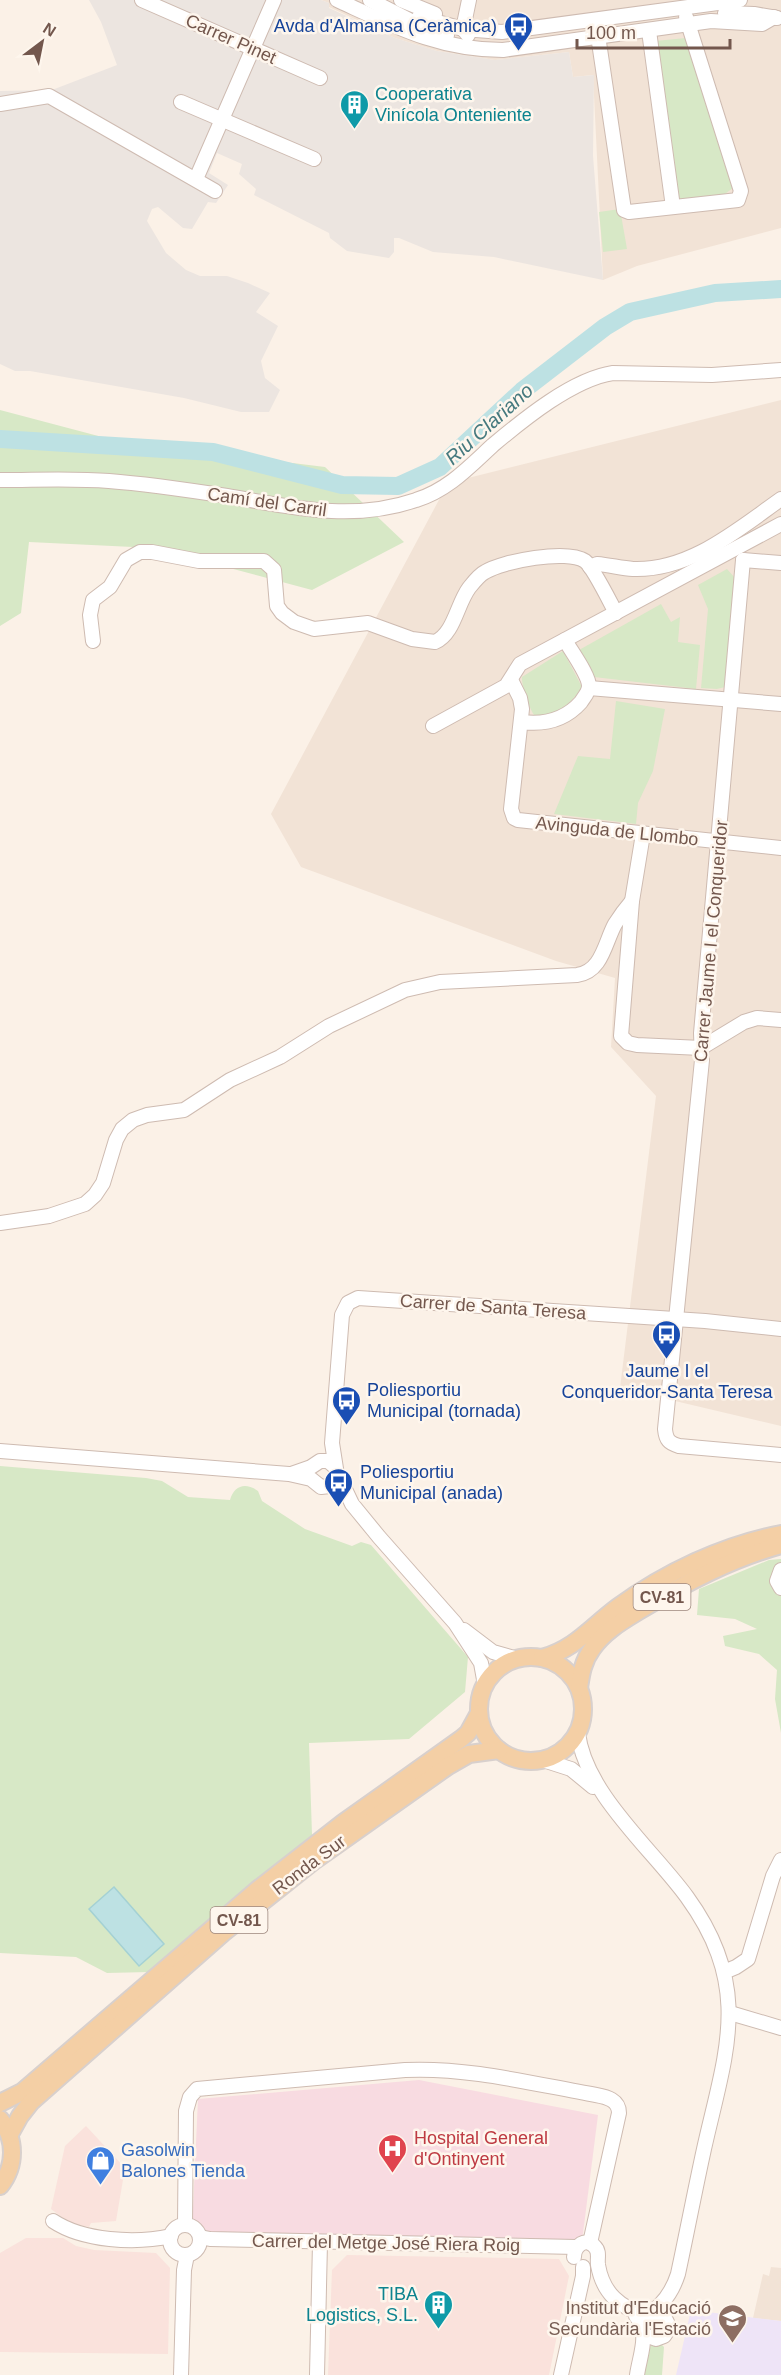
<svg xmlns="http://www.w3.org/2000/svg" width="781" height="2375" viewBox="0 0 781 2375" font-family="Arial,sans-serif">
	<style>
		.residential { fill: #f2e3d6 }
		.commercial { fill: #fae2dc }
		.industrial { fill: #ece5e0 }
		.education { fill: #eee4f7 }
		.medical { fill: #f8dbe1 }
		.green { fill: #d7e8c6 }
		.water { fill: #bde1e3; stroke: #a4d1d4; stroke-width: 1.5 }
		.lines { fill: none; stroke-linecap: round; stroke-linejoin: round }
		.river { stroke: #bde1e3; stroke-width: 18 }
		.minor-casing { stroke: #cebbb1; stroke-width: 16 }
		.major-casing { stroke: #d8d0cd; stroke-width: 20 }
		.minor { stroke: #fff; stroke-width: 14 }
		.major { stroke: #f4cfa5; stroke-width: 16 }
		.labels { text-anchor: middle; stroke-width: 5; stroke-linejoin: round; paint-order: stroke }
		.shield { fill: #fef6ed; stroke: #9d877d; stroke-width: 1.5 }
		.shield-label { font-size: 16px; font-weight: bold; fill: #73574d }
		.transit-label { font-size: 18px; fill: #164399; stroke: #fef6ed; text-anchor: start }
		.street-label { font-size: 18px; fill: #73574d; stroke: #fef6ed }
		.culture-label { font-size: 18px; fill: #0d838f; stroke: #fef6ed; text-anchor: start }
		.health-label { font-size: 18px; fill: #be3a42; stroke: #fef6ed; text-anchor: start }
		.shop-label { font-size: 18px; fill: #366cbe; stroke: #fef6ed; text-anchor: start }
		.education-label { font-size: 18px; fill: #785e54; stroke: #fef6ed; text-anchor: end }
		.water-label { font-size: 20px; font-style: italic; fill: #45797e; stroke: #fef6ed }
	</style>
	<rect width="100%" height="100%" fill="#fbf1e7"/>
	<g class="residential">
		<path d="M321,0H781V228L637,266L603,280L593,75L573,77L569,52L495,60L437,51L395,38L329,7V3Z"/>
		<path d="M781,400V1426L620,1388L656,1096L611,1047L615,978L556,961L301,867L271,814L448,483Z"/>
		<path d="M771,2267L781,2268V2321L753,2318L763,2274L769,2276Z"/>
	</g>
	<g class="commercial">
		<path d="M86,2126L125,2168L116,2221L91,2223L89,2227L70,2223L51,2209L65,2146Z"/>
		<path d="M26,2238H63L76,2246L94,2250L156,2253L170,2268L168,2354L0,2352V2253Z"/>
		<path d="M347,2255L559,2259L569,2276L549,2375H328L332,2270Z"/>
	</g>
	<path class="industrial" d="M89,0H321L329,3V8L395,38L437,51L495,60L569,52L573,77L594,75L593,156L603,280L494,257L433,252L399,238H394V252L389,258L347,251L330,238L329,233L254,195L256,189L239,174L242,164L217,153L209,173L228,185L216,203L208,202L192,229L183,228L158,207L152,209L147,221L166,253L186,270L200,276H227L248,283L270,293L256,312L278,326L261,361L265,378L280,390L269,412H241L184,398L30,371H15L0,364V91L52,90L117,65L101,22Z"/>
	<path class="education" d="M691,2310L781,2321V2375H676Z"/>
	<path class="medical" d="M419,2080L598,2115L582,2241L192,2232L198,2099Z"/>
	<g class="green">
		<path d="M686,38L733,188L722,196L678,200L655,41Z"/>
		<path d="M620,209L627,249L603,252L599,212Z"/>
		<path d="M0,410L121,442L325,467L404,542L312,590L154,548L29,542L21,613L0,626Z"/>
		<path d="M727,569L735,578L725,687L717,689L701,688L708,609L698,585Z"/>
		<path d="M661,604L671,622L680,617L678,642L700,645L696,689L594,677L579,650Z"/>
		<path d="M563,651L582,687C571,704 556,717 534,715C530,710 521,684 522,677Z"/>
		<path d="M616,701L665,709L653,771L638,803L636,824L554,814L578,756L610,759Z"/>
		<path d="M0,1466L146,1478L162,1481L188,1497L230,1500C234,1485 246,1482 258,1491L262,1501L305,1529L352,1546L361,1542L371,1545L468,1657L465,1692L409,1739L309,1743L312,1835L149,1972L107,1973L76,1957L0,1953Z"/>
		<path d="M781,1559V1733L775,1699L777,1670L759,1654L725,1646L723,1636L757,1629L735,1619L697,1615L699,1589L769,1560Z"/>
		<path d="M658,2341L664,2347L662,2375H644L645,2362L651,2345Z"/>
	</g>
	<path class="water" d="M114,1887L164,1944L139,1966L89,1909Z"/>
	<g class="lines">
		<path class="river" d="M0,439L213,452L342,485L398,486L440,467L522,391L605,327L630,312L715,293L781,289"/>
		<defs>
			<g id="minor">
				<path d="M142,0L320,78"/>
				<path d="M337,0C394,26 439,50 503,50L711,21L762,24L774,17"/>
				<path d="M370,0L417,24L447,35"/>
				<path d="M401,0L435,14"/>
				<path d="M725,13L754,14L777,18"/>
				<path d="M419,17L463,29L502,32L740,0"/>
				<path d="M597,29L624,210L629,212L738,200L741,191L686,17"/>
				<path d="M649,31L673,207"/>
				<path d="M468,35L463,29L469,0"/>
				<path d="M181,102L314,159"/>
				<path d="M0,104L49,96L215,191"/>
				<path d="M196,179L274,0"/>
				<path d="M0,480C36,480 74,478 109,481C148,484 188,490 227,496C291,507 352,522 416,500C448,490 469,467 493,445C524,419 573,379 613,373L712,375L781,370"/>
				<path d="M743,560L701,1033L702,1060L665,1429C666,1440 669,1443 679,1446L781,1455"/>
				<path d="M743,560L781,563"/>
				<path d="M590,567L597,564C609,565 621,568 633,569C690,571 737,530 781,499"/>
				<path d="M93,641L90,615L93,600L110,587L126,560L140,552H152L199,561H264L274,570L277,606L282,613L294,622L314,629L368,623L412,639L435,642C454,634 457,604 469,588C473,583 479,575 485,572C503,561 567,549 585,561C593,567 610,602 616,613"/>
				<path d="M511,680L520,698L522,709L511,809L514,818L518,820L781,848"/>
				<path d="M589,688L781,704"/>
				<path d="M522,722C545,725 565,720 581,702C584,697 589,692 589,686C589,675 571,651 565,640"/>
				<path d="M433,726L506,686L520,664L781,524"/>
				<path d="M643,834L632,901L621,1036L628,1043L637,1045L701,1048L744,1022L757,1018L781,1020"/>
				<path d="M0,1223L49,1216L85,1204L95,1195L103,1183L116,1140L122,1129L133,1120L147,1115L184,1110L230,1080L280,1057L329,1026L405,990L440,982L577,975C602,972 605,942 615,924C620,916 626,908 632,901"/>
				<path d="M0,1451L289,1474L311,1479L321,1487L330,1486L337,1475L332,1443L342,1315L348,1303L358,1298L705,1321L781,1329"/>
				<path d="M291,1474L311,1467L320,1461H328L335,1467"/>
				<path d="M336,1479L343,1485L352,1504L379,1537L455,1623L481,1663L485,1685"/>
				<path d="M781,1570L777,1581L781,1588"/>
				<path d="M464,1630L493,1652L518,1659"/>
				<path d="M578,1733C585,1793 653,1850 687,1897C753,1988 726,2051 704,2149C695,2190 687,2232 678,2274C672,2293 662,2307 644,2317L642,2324"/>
				<path d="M543,1760L571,1769L593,1787"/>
				<path d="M724,1972L736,1967L748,1959L773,1876L781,1860"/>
				<path d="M730,2013L781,2028"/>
				<path d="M53,2221C83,2241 135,2244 171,2236"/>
				<circle cx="185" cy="2240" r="15"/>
				<path d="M185,2225L186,2111L190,2097L197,2089L405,2070C469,2067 533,2084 596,2095C607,2097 619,2100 619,2113L590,2243"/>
				<path d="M200,2237L210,2239L576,2247"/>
				<path d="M574,2257C574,2246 586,2236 595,2247C600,2252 597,2258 598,2265C603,2294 620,2307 646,2316"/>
				<path d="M636,2316C650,2334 640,2354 637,2375"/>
				<path d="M645,2335L656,2339L664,2336L668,2330C669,2319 662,2314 652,2313"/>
				<path d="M181,2375L184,2270L187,2255"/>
				<path d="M317,2375L320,2243"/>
				<path d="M561,2375L583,2276V2267"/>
			</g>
			<g id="major">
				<circle cx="531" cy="1709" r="52"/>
				<path d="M542,1658C575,1649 591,1627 618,1607C665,1573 723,1545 781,1534"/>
				<path d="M579,1688C581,1674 583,1661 592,1649C604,1631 624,1620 642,1609C687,1582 731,1559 781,1545"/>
				<path d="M0,2103L22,2092L257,1890L343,1823L461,1739L468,1733L479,1713"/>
				<path d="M0,2119C16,2139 16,2166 0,2186"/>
				<path d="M10,2134L20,2116L31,2102L223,1933L315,1860L448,1766L469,1754L499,1750"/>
			</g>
		</defs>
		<use href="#minor" class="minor-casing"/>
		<use href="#major" class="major-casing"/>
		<use href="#minor" class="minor"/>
		<use href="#major" class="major"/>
	</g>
	<defs>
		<symbol id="bus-pin" viewBox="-11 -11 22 30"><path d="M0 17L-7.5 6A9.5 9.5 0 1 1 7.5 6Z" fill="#1a4fb4" stroke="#fef6ed"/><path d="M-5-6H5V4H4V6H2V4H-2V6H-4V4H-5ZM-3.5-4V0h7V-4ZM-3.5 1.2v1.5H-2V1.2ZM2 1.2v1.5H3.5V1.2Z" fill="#fff"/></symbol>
		<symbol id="building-pin" viewBox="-11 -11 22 30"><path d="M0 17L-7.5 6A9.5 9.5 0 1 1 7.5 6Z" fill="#0f9aa8" stroke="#fef6ed"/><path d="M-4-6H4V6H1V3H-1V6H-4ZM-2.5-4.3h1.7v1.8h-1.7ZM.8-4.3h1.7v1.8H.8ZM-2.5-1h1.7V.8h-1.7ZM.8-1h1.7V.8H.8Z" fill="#fff"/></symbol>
		<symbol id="hospital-pin" viewBox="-11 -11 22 30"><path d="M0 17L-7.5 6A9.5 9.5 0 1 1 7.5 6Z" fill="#e0444e" stroke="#fef6ed"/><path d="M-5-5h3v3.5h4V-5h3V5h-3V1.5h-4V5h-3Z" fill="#fff"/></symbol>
		<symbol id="shop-pin" viewBox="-11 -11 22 30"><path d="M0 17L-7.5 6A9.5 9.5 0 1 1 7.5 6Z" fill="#3f7fe0" stroke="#fef6ed"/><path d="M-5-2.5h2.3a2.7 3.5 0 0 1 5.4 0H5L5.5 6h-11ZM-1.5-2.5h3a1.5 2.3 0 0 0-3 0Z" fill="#fff"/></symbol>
		<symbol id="school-pin" viewBox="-11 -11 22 30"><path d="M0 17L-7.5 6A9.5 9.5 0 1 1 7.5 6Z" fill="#8d6e63" stroke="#fef6ed"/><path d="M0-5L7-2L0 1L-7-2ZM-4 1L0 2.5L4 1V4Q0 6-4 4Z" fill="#fff"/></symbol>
	</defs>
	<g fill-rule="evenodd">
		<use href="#bus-pin" x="502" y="10" width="33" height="45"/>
		<use href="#building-pin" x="338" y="88" width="33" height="45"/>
		<use href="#bus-pin" x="650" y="1318" width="33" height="45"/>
		<use href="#bus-pin" x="330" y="1384" width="33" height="45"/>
		<use href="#bus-pin" x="322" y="1466" width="33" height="45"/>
		<use href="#hospital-pin" x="376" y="2132" width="33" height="45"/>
		<use href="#shop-pin" x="84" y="2144" width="33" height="45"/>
		<use href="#building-pin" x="422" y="2288" width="33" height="45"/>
		<use href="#school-pin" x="716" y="2302" width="33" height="45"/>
	</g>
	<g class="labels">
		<g class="shield">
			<rect x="633.5" y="1584" width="57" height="26" rx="4.5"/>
			<rect x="210.5" y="1907" width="57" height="26" rx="4.5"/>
		</g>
		<g class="shield-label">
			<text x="662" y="1603">CV-81</text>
			<text x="239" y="1926">CV-81</text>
		</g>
		<g class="transit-label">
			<text x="497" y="32" text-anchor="end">Avda d'Almansa (Ceràmica)</text>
			<text x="667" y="1377" text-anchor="middle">Jaume I el<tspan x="667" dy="21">Conqueridor-Santa Teresa</tspan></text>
			<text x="367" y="1396">Poliesportiu<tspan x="367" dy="21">Municipal (tornada)</tspan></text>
			<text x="360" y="1478">Poliesportiu<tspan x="360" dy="21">Municipal (anada)</tspan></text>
		</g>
		<g class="street-label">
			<text transform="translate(231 39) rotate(24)" y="6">Carrer Pinet</text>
			<text transform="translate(267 502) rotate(8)" y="6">Camí del Carril</text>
			<text transform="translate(617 831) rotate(6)" y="6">Avinguda de Llombo</text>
			<text transform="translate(711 941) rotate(-85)" y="6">Carrer Jaume I el Conqueridor</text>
			<text transform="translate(493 1307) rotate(4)" y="6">Carrer de Santa Teresa</text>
			<text transform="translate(309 1865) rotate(-37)" y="6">Ronda Sur</text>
			<text transform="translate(386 2243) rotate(1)" y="6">Carrer del Metge José Riera Roig</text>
		</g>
		<g class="culture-label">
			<text x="375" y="100">Cooperativa<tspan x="375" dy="21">Vinícola Onteniente</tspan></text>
			<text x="418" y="2300" text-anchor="end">TIBA<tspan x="418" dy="21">Logistics, S.L.</tspan></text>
		</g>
		<g class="health-label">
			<text x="414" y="2144">Hospital General<tspan x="414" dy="21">d'Ontinyent</tspan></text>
		</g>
		<g class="shop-label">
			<text x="121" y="2156">Gasolwin<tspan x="121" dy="21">Balones Tienda</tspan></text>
		</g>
		<g class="education-label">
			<text x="711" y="2314">Institut d'Educació<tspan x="711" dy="21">Secundària l'Estació</tspan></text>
		</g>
		<g class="water-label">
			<text transform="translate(489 424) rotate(-42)" y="7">Riu Clariano</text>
		</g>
	</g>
	<g transform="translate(42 42) rotate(32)" stroke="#fef6ed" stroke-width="4.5" paint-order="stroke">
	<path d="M0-4.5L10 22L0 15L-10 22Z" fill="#73574d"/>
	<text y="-9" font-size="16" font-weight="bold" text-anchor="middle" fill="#73574d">N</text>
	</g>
	<path d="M577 39v9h153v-9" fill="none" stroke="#73574d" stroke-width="3"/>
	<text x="586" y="39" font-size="18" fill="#73574d" stroke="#fef6ed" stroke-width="4.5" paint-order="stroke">100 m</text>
</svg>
